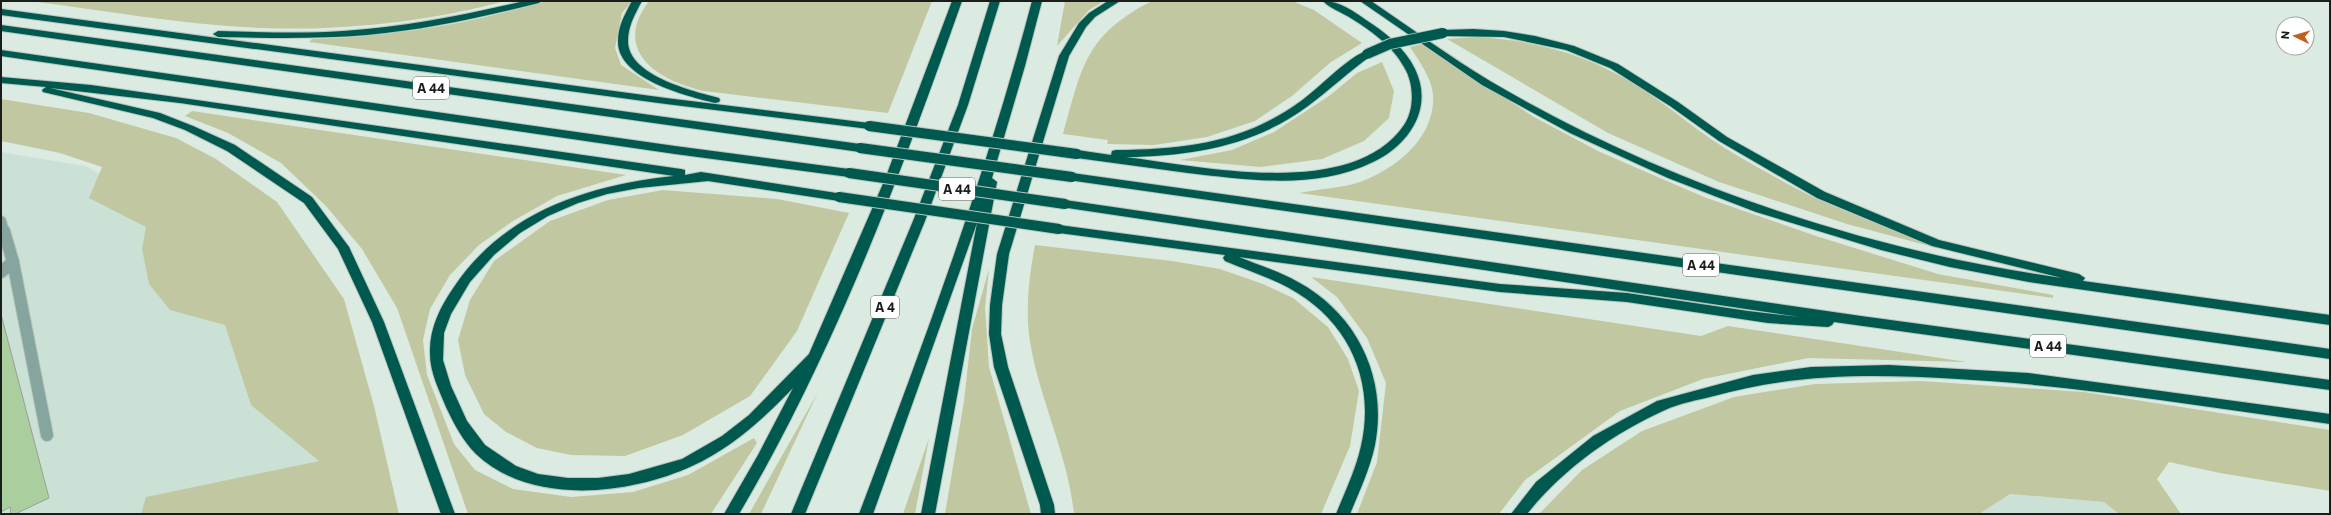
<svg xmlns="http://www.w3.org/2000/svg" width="2331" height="515" viewBox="0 0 2331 515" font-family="Commissioner,sans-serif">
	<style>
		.built { fill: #cbe1d5 }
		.green { fill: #c1c7a0 }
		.building { fill: #aace9e; stroke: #98a095 }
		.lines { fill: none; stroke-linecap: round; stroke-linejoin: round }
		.service-far1-casing { stroke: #b9c6be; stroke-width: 12 }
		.service-casing { stroke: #b9c6be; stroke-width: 14 }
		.motorway-casing { stroke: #b9c6be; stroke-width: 2 }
		.service-far1 { stroke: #87a59f; stroke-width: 10 }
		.service { stroke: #87a59f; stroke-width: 12 }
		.motorway { fill: #00594f; fill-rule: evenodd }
		.motorway-bridge-casing { stroke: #b9c6be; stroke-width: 12; stroke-linecap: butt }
		.motorway-bridge { stroke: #00594f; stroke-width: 10 }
		.labels { text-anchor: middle; stroke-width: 3; stroke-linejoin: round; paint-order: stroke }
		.shield { fill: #fff; stroke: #5e625f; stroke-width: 1 }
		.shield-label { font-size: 13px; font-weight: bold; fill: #191e1b }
	</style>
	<rect width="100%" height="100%" fill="#dcebe2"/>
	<g class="built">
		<path d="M1,152L85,166L161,206L319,461L147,497L141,514H1Z"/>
		<path d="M2010,494L2104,502L2119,514H1979Z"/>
	</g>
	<g class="green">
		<path d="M30,1H505C428,22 342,31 262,28C184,25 107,11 30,1Z"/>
		<path d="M546,1H632L622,13L615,48L621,65L659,90L309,42L312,39C391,37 470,24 546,1Z"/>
		<path d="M649,1H932L888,113L704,91C658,81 611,51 649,1Z"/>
		<path d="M1065,1H1104L1089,10L1057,46Z"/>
		<path d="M1152,1H1292L1314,10L1362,43L1331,62L1292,96L1255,121L1207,137L1154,145L1107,144L1108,140L1063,134C1082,67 1085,35 1152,1Z"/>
		<path d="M1478,37C1537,41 1586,54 1636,85C1671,107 1702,136 1738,156C1766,172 1795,189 1824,202C1860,218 1897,231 1933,247L1847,224L1719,182L1608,133L1447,39Z"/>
		<path d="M1421,44L1534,117L1600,152L1704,197L1816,236L1938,274L2053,295V298L1299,193C1318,189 1343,188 1360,182C1397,168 1436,137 1433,94C1431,77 1419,61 1410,47Z"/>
		<path d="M1382,62L1394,91L1389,118L1364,141L1322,159L1261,167L1180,160L1232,150L1274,132L1329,96L1357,73Z"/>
		<path d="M1,99L89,113L176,138L216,159L277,202L344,299L374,406L399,514H141L146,497L319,461L251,405L225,325L170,310L149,284L142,249L146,227L89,198L102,167L60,153L1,141Z"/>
		<path d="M192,111L626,175L557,196L513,221L479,245L450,275L430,309L423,340L427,375L454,444L475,470L513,489L571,497L633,492L688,475L754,438L757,443L711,514H468L397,308L362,249L326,206L281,163L228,133L185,116Z"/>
		<path d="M663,190L777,199L849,213L797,331L750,396L683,435L625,456L571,455L537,448L506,432L484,414L465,375L458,340L470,300L494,261L550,221L608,200Z"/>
		<path d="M1035,245L1172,261L1220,269L1263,284L1293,298L1328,327L1348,359L1359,391L1350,446L1321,514H1074C1068,455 1040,401 1030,342C1025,310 1029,276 1035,245Z"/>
		<path d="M989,269L985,308L989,367L1031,514H945L964,401L972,329Z"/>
		<path d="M1311,277L1701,336L1728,326L1967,362L1808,358L1703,379L1620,411L1525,480L1499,514H1357L1377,462L1386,383L1367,338L1337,297Z"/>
		<path d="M1921,381L2084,392L2330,430V491L2220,473L2169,462L2157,479L2181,514H2119L2104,502L2010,494L1979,514H1539L1582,470L1642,431L1734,397L1815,384Z"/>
		<path d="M818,392L761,514H749Z"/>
		<path d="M929,438L915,514H903Z"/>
	</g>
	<path class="building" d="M1,314L49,498L15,514H11L10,507L1,512Z"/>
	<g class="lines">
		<defs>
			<path id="service-far1" d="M1,221L4,232"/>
			<g id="service">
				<path d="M4,231L13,262L47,435"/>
				<path d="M1,272L13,262"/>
			</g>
			<g id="motorway">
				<path d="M524,1H541L539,3C483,17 425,30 367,35C317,39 268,38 218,37L213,34L218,31C260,32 302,34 343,31C405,27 465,15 524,1Z"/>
				<path d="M632,1H642C635,14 628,26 628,41C628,76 693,91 719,98L720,100L719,102L715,103C687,96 617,79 618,41C618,26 625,14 632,1Z"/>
				<path d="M952,1H962C900,177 834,353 739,514H724L758,455L793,388C763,419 732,448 692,466C629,495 531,506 476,454C463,441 454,424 446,407C439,390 430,372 430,354C429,329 440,307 454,287C504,212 588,185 674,176L180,103L50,88L160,113L193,126L235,145L312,197L349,247L384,322L455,514H441L372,322L338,249L304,203L227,151L185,130L153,118L43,92L42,90L46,87L1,83V77L91,85L681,169L685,170V175L701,172L843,194L845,197L839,201L708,181L639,188L607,194L578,203L548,216L520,233L494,255L470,282L451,314L444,333L443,360L451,386L467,421L485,445L516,466L538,474L568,478H598L629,474L682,459L722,436L749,415L809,354L885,179Z"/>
				<path d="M990,1H1000L968,105L925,221L805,514H791L913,221L958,105Z"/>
				<path d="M1032,1H1042L1025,66L992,178L997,182L935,514H921L977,223L873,514H859C923,345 986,176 1032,1Z"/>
				<path d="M1108,1H1120L1095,17L1086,27L1069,56L1009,254L1002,305L1001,334L1008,367L1054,505L1055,514H1041L1040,505L994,367L989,334L990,305L997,254L1059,56L1079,23L1089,13Z"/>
				<path d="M1323,1C1340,1 1353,11 1366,20C1385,32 1405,48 1415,69C1434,108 1409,145 1373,162C1315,190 1250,180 1188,173C1151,168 1114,163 1077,158L1071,154L1077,150L1111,155L1112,151L1116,150C1186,149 1243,143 1301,101C1318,89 1350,55 1367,51L1371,52V56C1349,71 1330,90 1308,106C1254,146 1192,156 1126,157C1203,167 1353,200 1404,125C1415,109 1414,83 1404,67C1392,45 1370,30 1349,17C1341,12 1329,8 1323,1Z"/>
				<path d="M1360,1H1371C1411,28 1450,57 1490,81C1661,182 1866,251 2062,278L1932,246L1817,198L1719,141L1670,106L1610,68L1566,50L1504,37L1443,36L1438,33L1443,30L1473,29L1504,31L1535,36L1574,46L1618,64L1678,102L1727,137L1825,192L1939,240L2079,274L2085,278L2083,281L2330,315V325L2029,282L1950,267L1881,250L1756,212L1668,178L1570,133L1482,85Z"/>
				<path d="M1,9L666,98L869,123L874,126L869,129L666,104L1,15Z"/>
				<path d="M1,25L860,144L865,148L860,152L1,31Z"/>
				<path d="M1,50L675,146L849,169L855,173L849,177L675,154L1,56Z"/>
				<path d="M1072,173L2330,349V359L1068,180L1066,177Z"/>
				<path d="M1065,200L1861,316L2330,380V390L1834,322L1832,325L1828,327L1768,323L1627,302L1500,292L1239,257C1258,265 1279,271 1298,282C1357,314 1388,378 1375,445C1370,469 1359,492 1350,514H1336C1345,492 1356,469 1361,446C1376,380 1348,320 1289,288C1269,277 1246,270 1225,261L1223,258L1225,255L1059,233L1055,232L1053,229L1055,226L1059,225L1500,284L1627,293L1748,311L1800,317L1061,207L1059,204L1061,201Z"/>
				<path d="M1889,365L2028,373L2330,414V424C2206,407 2083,386 1958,379C1872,374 1798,373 1714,396C1698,400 1680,403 1665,410C1612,434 1563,469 1527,514H1511L1536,482L1593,436L1657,401L1753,375L1811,367Z"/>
			</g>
		</defs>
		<use href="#service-far1" class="service-far1-casing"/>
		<use href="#service" class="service-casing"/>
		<use href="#motorway" class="motorway-casing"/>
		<use href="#service-far1" class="service-far1"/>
		<use href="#service" class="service"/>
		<use href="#motorway" class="motorway"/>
		<defs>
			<g id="motorway-bridge">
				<path d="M1367,54L1390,44L1443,33"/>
				<path d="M869,126L1077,154"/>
				<path d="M860,148L1072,177"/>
				<path d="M849,173L1065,204"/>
				<path d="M839,197L1059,229"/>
			</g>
		</defs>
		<use href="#motorway-bridge" class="motorway-bridge-casing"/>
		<use href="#motorway-bridge" class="motorway-bridge"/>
	</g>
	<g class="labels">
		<g class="shield">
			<rect x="413" y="77" width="36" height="22" rx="3"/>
			<rect x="939" y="178" width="36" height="22" rx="3"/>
			<rect x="1683" y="254" width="36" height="22" rx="3"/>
			<rect x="871" y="296" width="28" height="22" rx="3"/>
			<rect x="2030" y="335" width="36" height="22" rx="3"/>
		</g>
		<g class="shield-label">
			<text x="431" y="93">A 44</text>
			<text x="957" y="194">A 44</text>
			<text x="1701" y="270">A 44</text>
			<text x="885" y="312">A 4</text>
			<text x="2048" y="351">A 44</text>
		</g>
	</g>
	<rect width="2331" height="515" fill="none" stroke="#191e1b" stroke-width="4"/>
	<g transform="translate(2295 36) rotate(275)"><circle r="19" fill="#ffffff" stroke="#a3a5a4"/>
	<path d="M0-3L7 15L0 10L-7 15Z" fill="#c15f23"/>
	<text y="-6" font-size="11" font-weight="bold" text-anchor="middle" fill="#191e1b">N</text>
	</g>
</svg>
